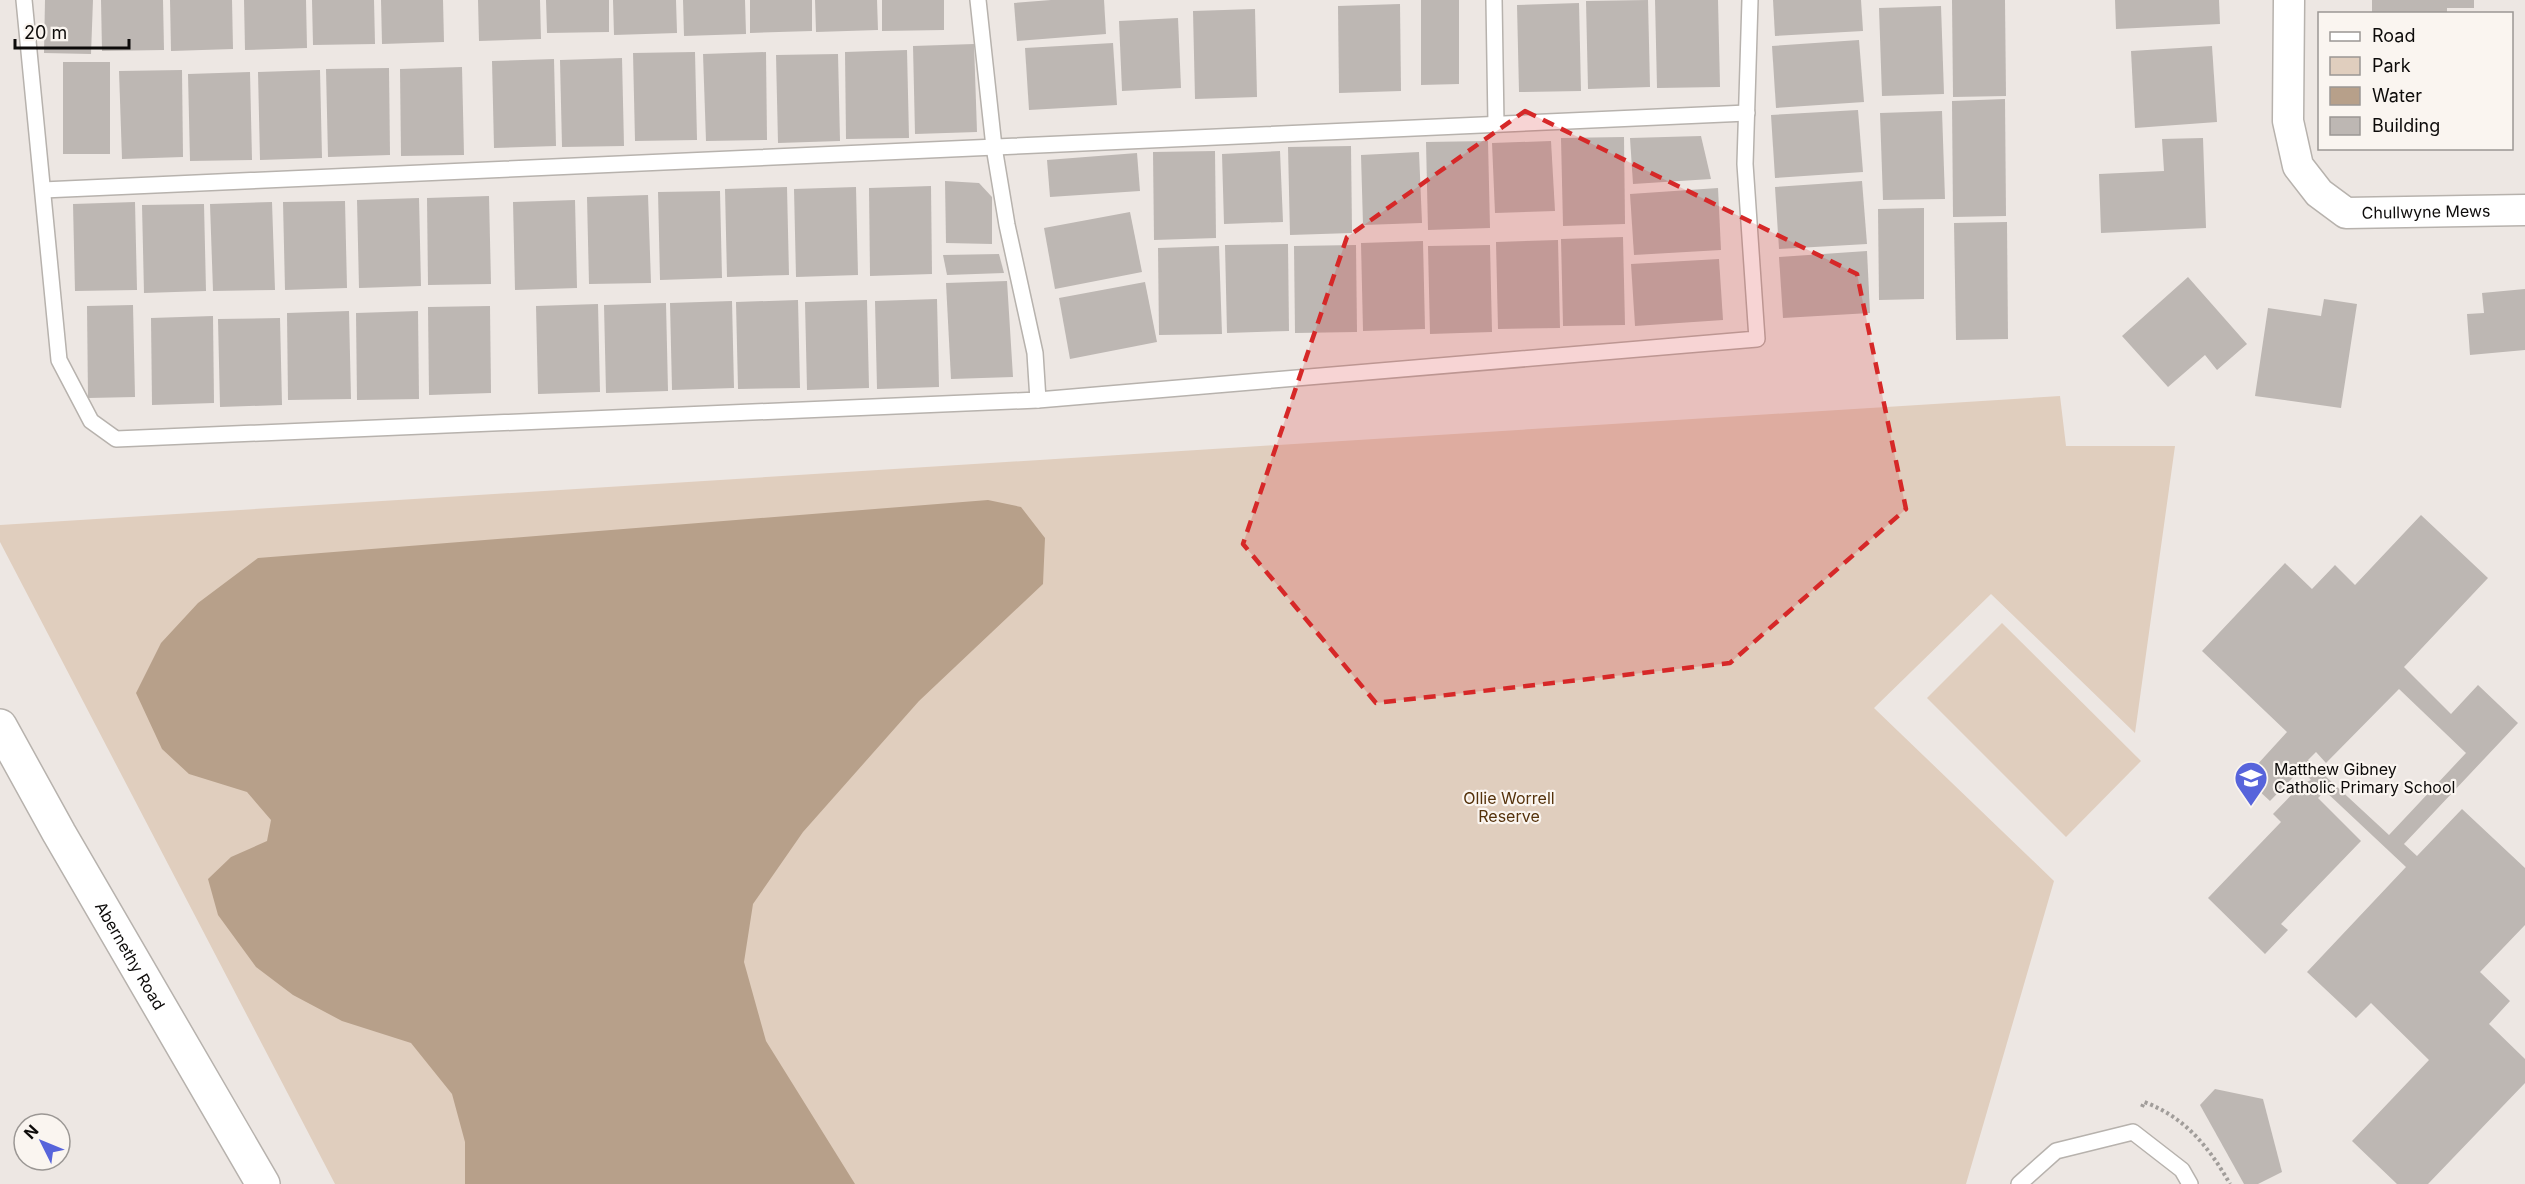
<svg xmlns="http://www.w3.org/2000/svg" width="2525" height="1184" viewBox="0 0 2525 1184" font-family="Inter,sans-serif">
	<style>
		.green { fill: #e0cebe }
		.water { fill: #b7a08a }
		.building { fill: #bdb7b3; fill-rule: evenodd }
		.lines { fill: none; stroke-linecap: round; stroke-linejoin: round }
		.lane-casing { stroke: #b7b2ad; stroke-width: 18 }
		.street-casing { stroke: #b7b2ad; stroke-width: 33 }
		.secondary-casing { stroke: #b7b2ad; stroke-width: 36 }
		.path { stroke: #a19d9a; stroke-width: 4; stroke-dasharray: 3 3; stroke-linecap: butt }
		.lane { stroke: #fff; stroke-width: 15 }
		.street { stroke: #fff; stroke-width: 30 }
		.secondary { stroke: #fff; stroke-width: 33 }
		.marked { fill: #d62828; fill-opacity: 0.2; stroke: #d62828; stroke-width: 4.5; stroke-dasharray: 12 8; stroke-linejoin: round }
		.labels { text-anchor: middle; stroke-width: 4.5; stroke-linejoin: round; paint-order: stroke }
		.street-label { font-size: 16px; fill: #0d0b0a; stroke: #faf5f0 }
		.poi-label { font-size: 16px; fill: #0d0b0a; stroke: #faf5f0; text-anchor: start }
		.park-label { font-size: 16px; fill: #55320b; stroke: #faf5f0 }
	</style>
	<rect width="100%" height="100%" fill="#ede7e3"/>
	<g class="green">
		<path d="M2060,396L2066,446H2175L2135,733L1991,594L1874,708L2054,881L1966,1184H335L0,542V525Z"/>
		<path d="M2002,623L2141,761L2066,837L1927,698Z"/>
	</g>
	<path class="water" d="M988,500L1021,507L1045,538L1043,584L919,701L803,832L753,904L744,962L766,1041L855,1184H465V1142L452,1094L411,1043L342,1021L293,995L256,967L218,915L208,879L231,857L267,841L271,820L247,792L189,774L162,749L136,693L161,643L198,603L258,558Z"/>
	<g class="building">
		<path d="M45,0H93L91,54L44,53Z"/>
		<path d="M101,0H163L164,50L102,51Z"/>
		<path d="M170,0H232L233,49L171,51Z"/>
		<path d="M244,0H306L307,48L245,50Z"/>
		<path d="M312,0H374L375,44L313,45Z"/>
		<path d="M381,0H443L444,42L382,44Z"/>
		<path d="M478,0H540L541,39L479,41Z"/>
		<path d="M546,0H609V32L547,33Z"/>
		<path d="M613,0H676L677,33L614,35Z"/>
		<path d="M683,0H745L746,34L684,36Z"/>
		<path d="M750,0H812V31L750,33Z"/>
		<path d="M815,0H877L878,30L816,32Z"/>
		<path d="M882,0H944V30L882,31Z"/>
		<path d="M1051,0H1104L1106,34L1017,41L1014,3Z"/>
		<path d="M1421,0H1459V84L1421,85Z"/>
		<path d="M1648,0L1650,87L1588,89L1586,1Z"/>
		<path d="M1655,0H1718L1720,87L1657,88Z"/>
		<path d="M1773,0H1861L1863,31L1775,36Z"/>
		<path d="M1952,0H2005L2006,96L1953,97Z"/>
		<path d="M2115,0H2219L2220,24L2116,29Z"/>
		<path d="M2372,0H2474V8H2447V14H2372Z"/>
		<path d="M1579,3L1581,91L1519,92L1517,5Z"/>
		<path d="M1400,4L1401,91L1339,93L1338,6Z"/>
		<path d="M1941,6L1944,94L1882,96L1879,8Z"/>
		<path d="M1255,9L1257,97L1195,99L1193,11Z"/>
		<path d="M1178,18L1181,88L1122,91L1119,21Z"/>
		<path d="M1859,40L1864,102L1776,108L1772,46Z"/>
		<path d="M1113,43L1117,105L1029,110L1025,48Z"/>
		<path d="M974,44L977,132L915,134L913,46Z"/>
		<path d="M2212,46L2217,122L2135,128L2131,51Z"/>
		<path d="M907,50L909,138L846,139L845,52Z"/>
		<path d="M695,52L697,140L635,141L633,53Z"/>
		<path d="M766,52L767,140L706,141L703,54Z"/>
		<path d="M838,54L840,141L778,143L776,55Z"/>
		<path d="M622,58L624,146L562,147L560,60Z"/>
		<path d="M554,59L556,146L494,148L492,61Z"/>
		<rect x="63" y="62" width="47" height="92"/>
		<path d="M462,67L464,155L401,156L400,69Z"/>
		<path d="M389,68L390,155L328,157L326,69Z"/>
		<path d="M182,70L183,157L122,159L119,71Z"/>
		<path d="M320,70L322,158L260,160L258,72Z"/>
		<path d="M250,72L252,160L190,161L188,74Z"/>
		<path d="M2005,99L2006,216L1953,217L1952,101Z"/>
		<path d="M1858,110L1863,172L1775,178L1771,115Z"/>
		<path d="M1942,111L1945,199L1883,200L1880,113Z"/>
		<path d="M1701,136L1711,179L1633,184L1630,138Z"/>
		<path d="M1624,137L1625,224L1563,226L1561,138Z"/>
		<path d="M2203,138L2206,228L2101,233L2099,174L2164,171L2162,139Z"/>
		<path d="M1488,141L1490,228L1428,230L1426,142Z"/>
		<path d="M1551,141L1555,211L1495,213L1492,143Z"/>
		<path d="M1351,146L1352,233L1290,235L1288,147Z"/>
		<path d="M1215,151L1216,238L1154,240L1153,152Z"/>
		<path d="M1280,151L1283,222L1224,224L1222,154Z"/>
		<path d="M1419,152L1422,223L1363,225L1361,155Z"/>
		<path d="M1137,153L1140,191L1050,197L1047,160Z"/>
		<path d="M945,181L979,183L992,197V244L946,243Z"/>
		<path d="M1862,181L1867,244L1779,249L1775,187Z"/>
		<path d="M931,186L932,274L870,276L869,188Z"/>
		<path d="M787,187L789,275L727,277L725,189Z"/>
		<path d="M856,187L858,275L796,277L794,189Z"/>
		<path d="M1718,188L1721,250L1634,255L1630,194Z"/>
		<path d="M720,191L722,278L660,280L658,192Z"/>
		<path d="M648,195L651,283L589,284L587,197Z"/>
		<path d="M489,196L491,284L428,285L427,198Z"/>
		<path d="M419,198L421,286L359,288L357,200Z"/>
		<path d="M575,200L577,288L515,290L513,202Z"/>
		<path d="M345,201L347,288L285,290L283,202Z"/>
		<path d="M135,202L137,290L75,291L73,204Z"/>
		<path d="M272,202L275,290L213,291L210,204Z"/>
		<path d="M204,204L206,291L144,293L142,205Z"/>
		<path d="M1924,208V299L1879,300L1878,209Z"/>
		<path d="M1130,212L1142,272L1055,289L1044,228Z"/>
		<path d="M2007,222L2008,339L1956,340L1954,223Z"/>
		<path d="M1623,237L1625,325L1563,326L1561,239Z"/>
		<path d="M1558,240L1560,328L1498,329L1496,242Z"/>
		<path d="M1423,241L1425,329L1363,331L1361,243Z"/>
		<path d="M1288,244L1289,331L1227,333L1225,245Z"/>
		<path d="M1356,245L1357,332L1295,333L1294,246Z"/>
		<path d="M1490,245L1492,332L1430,334L1428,246Z"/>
		<path d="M1219,246L1222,334L1159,335L1158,248Z"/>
		<path d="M1867,251L1870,313L1783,318L1779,257Z"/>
		<path d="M999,254L1004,273L947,275L943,255Z"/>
		<path d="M1719,259L1723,320L1635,326L1631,264Z"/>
		<path d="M2188,277L2247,344L2217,370L2205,355L2168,387L2122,336Z"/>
		<path d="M1007,281L1013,377L951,379L946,283Z"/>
		<path d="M1145,282L1157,342L1070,359L1059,298Z"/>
		<path d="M2525,289V350L2470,355L2467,314L2484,313L2482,293Z"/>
		<path d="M937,299L939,387L877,389L875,301Z"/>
		<path d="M2324,299L2357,304L2341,408L2255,396L2268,308L2321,316Z"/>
		<path d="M798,300L800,388L738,389L736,302Z"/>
		<path d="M867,300L869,388L807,390L805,302Z"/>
		<path d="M732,301L734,388L672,390L670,303Z"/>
		<path d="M666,303L668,391L606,393L604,305Z"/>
		<path d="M598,304L600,392L538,394L536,306Z"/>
		<path d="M133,305L135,397L88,398L87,306Z"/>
		<path d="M490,306L491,393L429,395L428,307Z"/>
		<path d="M349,311L351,399L288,400L287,313Z"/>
		<path d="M418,311L419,399L357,400L356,313Z"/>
		<path d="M213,316L214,403L152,405L151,318Z"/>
		<path d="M280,318L282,405L220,407L218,319Z"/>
		<path d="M2421,515L2488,578L2404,667L2451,714L2478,685L2518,723L2404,844L2417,856L2462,809L2525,868V925L2480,972L2510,1001L2489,1024L2525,1059V1083L2428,1184H2397L2352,1141L2429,1060L2371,1003L2356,1018L2307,972L2406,867L2325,791L2318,798L2361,841L2281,924L2288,930L2265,954L2208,898L2281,822L2273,814L2302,784L2311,780L2301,769L2270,801L2245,778L2287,732L2202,651L2285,563L2312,589L2335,565L2355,585ZM2399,689L2466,753L2389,835L2308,760L2316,752L2326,763Z"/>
		<path d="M2215,1089L2263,1099L2282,1172L2258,1184H2244L2200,1105Z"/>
	</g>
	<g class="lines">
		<defs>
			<g id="lane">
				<path d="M24,0L59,360L91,421L116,439L1038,400L1035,353L1007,225L994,147L978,0"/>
				<path d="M1494,0L1496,124"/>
				<path d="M43,190L1747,113"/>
				<path d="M1038,400L1757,339L1745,164L1750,0"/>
				<path d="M2019,1184L2056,1151L2133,1132L2182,1170L2190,1184"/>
			</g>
			<g id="street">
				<path id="s1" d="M2289,0L2288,121L2298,166L2319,193L2346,213L2525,210"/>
			</g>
			<g id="secondary">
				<path id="s2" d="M0,726L59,833L263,1184"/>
			</g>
		</defs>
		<use href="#lane" class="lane-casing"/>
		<use href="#street" class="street-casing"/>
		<use href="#secondary" class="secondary-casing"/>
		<path class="path" d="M2142,1107L2144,1102C2185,1117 2209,1147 2230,1184"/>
		<use href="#lane" class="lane"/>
		<use href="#street" class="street"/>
		<use href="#secondary" class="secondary"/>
	</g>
	<path class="marked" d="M1525,111L1857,274L1906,509L1730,663L1376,703L1243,544L1347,237Z"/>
	<defs>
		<symbol id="school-pin" viewBox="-11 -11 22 30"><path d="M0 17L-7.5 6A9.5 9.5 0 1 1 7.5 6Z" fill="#5764db" stroke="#faf5f0"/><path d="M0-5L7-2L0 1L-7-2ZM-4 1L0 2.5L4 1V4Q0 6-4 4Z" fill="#fff"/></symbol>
	</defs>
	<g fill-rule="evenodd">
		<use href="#school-pin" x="2232" y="759" width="38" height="52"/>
	</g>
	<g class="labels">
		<g class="street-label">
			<text dy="6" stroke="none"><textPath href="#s1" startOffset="315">Chullwyne Mews</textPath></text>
			<text dy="6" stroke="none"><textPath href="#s2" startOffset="264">Abernethy Road</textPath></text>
		</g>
		<g class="poi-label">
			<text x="2274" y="775">Matthew Gibney<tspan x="2274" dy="18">Catholic Primary School</tspan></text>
		</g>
		<g class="park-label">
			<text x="1509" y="804">Ollie Worrell<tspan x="1509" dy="18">Reserve</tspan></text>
		</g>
	</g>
	<rect x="2318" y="12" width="195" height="138" fill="#faf5f0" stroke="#9b9794" stroke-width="1.5"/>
	<rect x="2330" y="32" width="30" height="9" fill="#ffffff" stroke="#9b9794" stroke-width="1.5"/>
	<text x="2372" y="42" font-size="18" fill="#0d0b0a">Road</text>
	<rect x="2330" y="57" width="30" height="18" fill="#e0cebe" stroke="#9b9794" stroke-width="1.5"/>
	<text x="2372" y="72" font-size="18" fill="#0d0b0a">Park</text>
	<rect x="2330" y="87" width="30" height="18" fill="#b7a08a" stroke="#9b9794" stroke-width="1.5"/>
	<text x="2372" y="102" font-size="18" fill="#0d0b0a">Water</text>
	<rect x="2330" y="117" width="30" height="18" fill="#bdb7b3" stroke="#9b9794" stroke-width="1.5"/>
	<text x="2372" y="132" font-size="18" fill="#0d0b0a">Building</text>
	<g transform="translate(42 1142) rotate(313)"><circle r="28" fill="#faf5f0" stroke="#9b9794" stroke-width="1.5"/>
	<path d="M0-4.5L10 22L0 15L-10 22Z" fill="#5764db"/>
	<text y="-9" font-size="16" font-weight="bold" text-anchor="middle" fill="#0d0b0a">N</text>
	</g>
	<path d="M15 39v9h114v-9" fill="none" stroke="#0d0b0a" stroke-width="3"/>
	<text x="24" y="39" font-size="18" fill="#0d0b0a" stroke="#faf5f0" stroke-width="4.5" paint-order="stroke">20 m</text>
</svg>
